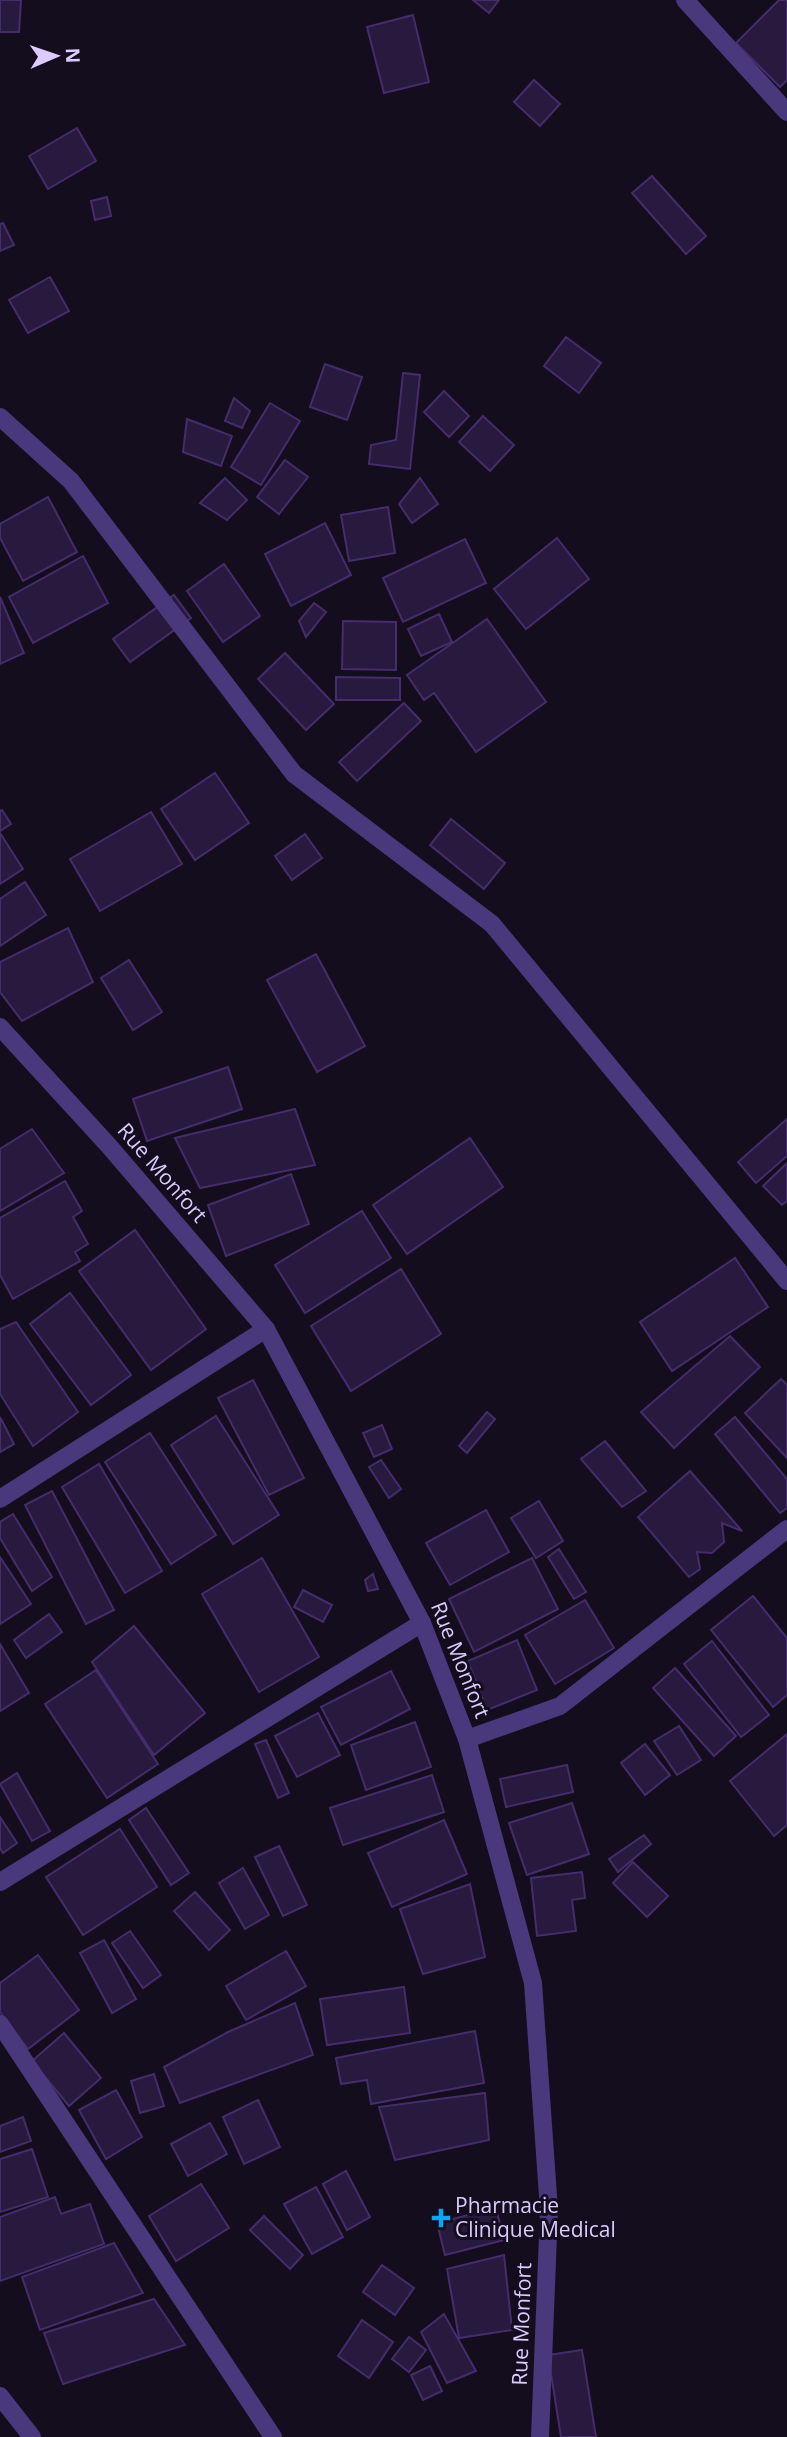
<svg xmlns="http://www.w3.org/2000/svg" width="787" height="2437" viewBox="0 0 787 2437" font-family="'Open Sans',sans-serif">
	<style>
		.building { fill: #28193f; stroke: #452c6a; stroke-width: 2 }
		.lines { fill: none; stroke-linecap: round; stroke-linejoin: round }
		.minor { stroke: #49397c; stroke-width: 18 }
		.poi-dot { fill: #06a9ef; stroke: #130d1e; stroke-width: 2.5 }
		.labels { text-anchor: middle; stroke-width: 6; stroke-linejoin: round; paint-order: stroke }
		.street-label { font-size: 21px; fill: #dbcbfe; stroke: #130d1e }
		.poi-label { font-size: 21px; fill: #dbcbfe; stroke: #130d1e; text-anchor: start }
	</style>
	<rect width="100%" height="100%" fill="#130d1e"/>
	<g class="building">
		<path d="M0,0H21L19,32H0Z"/>
		<path d="M473,0H499L489,13Z"/>
		<path d="M779,0H787V80L780,87L736,43Z"/>
		<path d="M413,15L429,82L384,93L367,27Z"/>
		<path d="M534,80L560,104L540,126L514,102Z"/>
		<path d="M77,128L96,161L48,189L29,156Z"/>
		<path d="M652,176L706,236L686,254L632,193Z"/>
		<path d="M107,197L111,216L95,220L91,201Z"/>
		<path d="M3,223L14,245L0,251V224Z"/>
		<path d="M50,277L69,311L28,333L9,300Z"/>
		<path d="M566,337L601,363L579,393L544,366Z"/>
		<path d="M325,364L362,377L347,420L310,407Z"/>
		<path d="M403,373L420,375L410,469L369,464L371,445L396,440Z"/>
		<path d="M444,391L469,416L449,437L424,412Z"/>
		<path d="M234,398L250,411L242,428L225,421Z"/>
		<path d="M270,403L300,421L261,485L231,467Z"/>
		<path d="M483,416L514,445L490,471L459,442Z"/>
		<path d="M187,419L232,436L221,466L183,452Z"/>
		<path d="M285,460L308,477L279,514L257,497Z"/>
		<path d="M225,478L247,500L227,520L200,503Z"/>
		<path d="M420,478L438,504L412,523L399,504Z"/>
		<path d="M48,497L77,552L23,581L0,538V524Z"/>
		<path d="M388,507L395,553L349,561L341,515Z"/>
		<path d="M325,523L351,575L291,606L265,554Z"/>
		<path d="M557,538L589,579L526,629L494,589Z"/>
		<path d="M465,539L486,583L403,622L383,578Z"/>
		<path d="M83,556L108,603L33,643L9,597Z"/>
		<path d="M224,564L260,616L223,642L187,591Z"/>
		<path d="M174,595L191,618L130,662L113,639Z"/>
		<path d="M0,597L24,653L0,664Z"/>
		<path d="M314,603L326,612L306,637L299,621Z"/>
		<path d="M439,614L452,642L421,656L408,629Z"/>
		<path d="M487,619L546,702L476,752L434,693L424,700L407,675Z"/>
		<path d="M343,621L396,622V670L342,669Z"/>
		<path d="M285,653L334,704L306,730L258,679Z"/>
		<path d="M336,677L400,678V700H336Z"/>
		<path d="M404,703L421,721L357,781L339,762Z"/>
		<path d="M215,773L249,823L195,860L161,809Z"/>
		<path d="M2,810L11,824L0,831V811Z"/>
		<path d="M151,812L182,864L100,911L70,859Z"/>
		<path d="M451,819L505,863L484,889L430,845Z"/>
		<path d="M0,833L23,869L0,884Z"/>
		<path d="M305,834L322,858L292,880L275,856Z"/>
		<path d="M25,882L46,915L0,946V899Z"/>
		<path d="M68,928L93,982L22,1021L0,992V962Z"/>
		<path d="M316,954L365,1046L317,1072L267,980Z"/>
		<path d="M129,960L162,1012L133,1030L101,978Z"/>
		<path d="M228,1067L242,1109L147,1141L133,1099Z"/>
		<path d="M295,1109L315,1165L200,1188L175,1138Z"/>
		<path d="M787,1119V1156L756,1183L738,1162Z"/>
		<path d="M32,1129L64,1173L0,1211V1149Z"/>
		<path d="M470,1138L503,1187L407,1254L373,1205Z"/>
		<path d="M787,1163V1201L782,1205L763,1186Z"/>
		<path d="M291,1174L309,1224L226,1256L208,1205Z"/>
		<path d="M65,1181L82,1211L73,1217L88,1244L75,1252L80,1261L13,1299L0,1275V1218Z"/>
		<path d="M362,1211L391,1258L305,1313L275,1265Z"/>
		<path d="M135,1230L206,1329L151,1370L79,1271Z"/>
		<path d="M735,1258L768,1307L672,1371L640,1322Z"/>
		<path d="M401,1269L441,1334L351,1391L311,1326Z"/>
		<path d="M70,1293L131,1375L91,1405L30,1324Z"/>
		<path d="M16,1322L78,1412L33,1446L0,1394V1329Z"/>
		<path d="M730,1336L760,1367L674,1448L641,1412Z"/>
		<path d="M781,1379L787,1385V1458L745,1413Z"/>
		<path d="M253,1380L304,1478L269,1495L218,1398Z"/>
		<path d="M487,1412L495,1419L467,1453L459,1446Z"/>
		<path d="M216,1416L279,1515L233,1544L171,1445Z"/>
		<path d="M0,1417L14,1444L0,1452Z"/>
		<path d="M735,1417L787,1479V1508L780,1513L715,1434Z"/>
		<path d="M382,1425L392,1449L374,1457L363,1433Z"/>
		<path d="M150,1433L216,1535L171,1564L105,1462Z"/>
		<path d="M605,1441L646,1491L622,1507L581,1459Z"/>
		<path d="M381,1460L401,1489L389,1498L369,1467Z"/>
		<path d="M99,1464L162,1571L125,1593L62,1487Z"/>
		<path d="M690,1471L742,1531L722,1523L724,1542L712,1553L697,1552L700,1569L689,1577L638,1517Z"/>
		<path d="M52,1491L114,1610L86,1624L25,1505Z"/>
		<path d="M539,1501L563,1541L536,1558L511,1518Z"/>
		<path d="M486,1510L509,1552L450,1585L426,1543Z"/>
		<path d="M13,1514L52,1577L32,1591L0,1538V1522Z"/>
		<path d="M559,1549L586,1592L574,1599L548,1557Z"/>
		<path d="M0,1557L31,1604L0,1624Z"/>
		<path d="M262,1558L319,1657L259,1692L202,1594Z"/>
		<path d="M532,1558L558,1609L474,1652L449,1599Z"/>
		<path d="M373,1574L378,1589L368,1591L365,1580Z"/>
		<path d="M303,1590L332,1605L323,1622L294,1607Z"/>
		<path d="M753,1596L787,1638V1695L773,1707L711,1630Z"/>
		<path d="M585,1600L614,1648L555,1684L525,1635Z"/>
		<path d="M49,1614L62,1632L26,1658L14,1640Z"/>
		<path d="M134,1626L205,1713L154,1755L92,1662Z"/>
		<path d="M517,1640L537,1690L487,1710L468,1661Z"/>
		<path d="M712,1641L769,1715L741,1737L684,1664Z"/>
		<path d="M0,1644L29,1693L0,1711Z"/>
		<path d="M675,1668L736,1736L714,1756L653,1688Z"/>
		<path d="M96,1670L158,1764L107,1798L45,1704Z"/>
		<path d="M391,1671L410,1709L341,1745L321,1707Z"/>
		<path d="M318,1713L340,1755L297,1777L275,1736Z"/>
		<path d="M415,1722L431,1767L366,1790L351,1745Z"/>
		<path d="M679,1726L701,1760L677,1775L654,1741Z"/>
		<path d="M787,1734V1825L774,1836L730,1781Z"/>
		<path d="M266,1740L289,1793L278,1798L255,1744Z"/>
		<path d="M645,1744L670,1775L645,1795L621,1763Z"/>
		<path d="M567,1765L573,1792L506,1807L500,1779Z"/>
		<path d="M17,1773L50,1831L32,1841L0,1784Z"/>
		<path d="M432,1775L444,1812L343,1845L330,1808Z"/>
		<path d="M572,1803L589,1854L527,1875L509,1823Z"/>
		<path d="M146,1808L189,1873L171,1885L129,1820Z"/>
		<path d="M0,1817L17,1843L3,1853L0,1848Z"/>
		<path d="M444,1820L467,1874L392,1907L368,1853Z"/>
		<path d="M120,1829L157,1887L83,1935L46,1877Z"/>
		<path d="M644,1835L651,1844L618,1872L609,1859Z"/>
		<path d="M279,1846L307,1905L283,1916L255,1857Z"/>
		<path d="M633,1862L668,1896L647,1917L613,1883Z"/>
		<path d="M243,1868L269,1915L245,1929L219,1883Z"/>
		<path d="M582,1872L585,1898L572,1900L576,1931L537,1936L531,1878Z"/>
		<path d="M470,1884L485,1957L423,1974L400,1909Z"/>
		<path d="M195,1892L230,1930L209,1950L174,1911Z"/>
		<path d="M130,1931L161,1975L143,1988L112,1943Z"/>
		<path d="M104,1940L136,1999L112,2013L80,1953Z"/>
		<path d="M286,1951L306,1986L246,2020L226,1986Z"/>
		<path d="M38,1955L79,2010L28,2049L0,2012V1983Z"/>
		<path d="M404,1987L410,2033L327,2045L320,1999Z"/>
		<path d="M295,2003L313,2055L180,2103L164,2067L228,2032Z"/>
		<path d="M475,2031L484,2083L371,2104L367,2080L341,2084L336,2058Z"/>
		<path d="M64,2033L101,2078L69,2106L32,2061Z"/>
		<path d="M154,2074L164,2106L140,2113L131,2081Z"/>
		<path d="M116,2090L142,2137L106,2159L79,2110Z"/>
		<path d="M485,2093L489,2140L395,2160L379,2107Z"/>
		<path d="M258,2100L280,2147L244,2164L223,2117Z"/>
		<path d="M23,2117L31,2141L0,2152V2126Z"/>
		<path d="M210,2123L227,2154L188,2176L171,2144Z"/>
		<path d="M32,2149L48,2197L0,2212V2159Z"/>
		<path d="M346,2171L370,2217L347,2230L323,2184Z"/>
		<path d="M201,2184L229,2228L176,2261L149,2216Z"/>
		<path d="M316,2187L343,2237L312,2254L284,2204Z"/>
		<path d="M55,2197L61,2214L90,2204L104,2244L0,2281V2217Z"/>
		<path d="M496,2208L504,2240L445,2255L437,2223Z"/>
		<path d="M264,2216L303,2255L290,2269L250,2230Z"/>
		<path d="M114,2243L143,2293L40,2330L22,2277Z"/>
		<path d="M504,2255L512,2330L459,2338L447,2269Z"/>
		<path d="M382,2265L414,2288L395,2315L363,2292Z"/>
		<path d="M154,2299L185,2345L63,2384L44,2333Z"/>
		<path d="M444,2314L476,2371L447,2383L421,2332Z"/>
		<path d="M362,2320L393,2342L369,2378L338,2356Z"/>
		<path d="M409,2337L426,2350L409,2372L392,2359Z"/>
		<path d="M582,2350L596,2437H561L548,2355Z"/>
		<path d="M430,2366L442,2391L423,2400L411,2375Z"/>
	</g>
	<g class="lines">
		<g class="minor">
			<path d="M685,0L787,112"/>
			<path d="M0,417L71,481L294,774L492,924L787,1281"/>
			<path d="M0,1027L109,1146L266,1329L422,1623L467,1739L533,1983L549,2210L540,2437"/>
			<path d="M0,1499L266,1329"/>
			<path d="M467,1739L560,1706L787,1529"/>
			<path d="M0,1882L422,1623"/>
			<path d="M0,2024L273,2437"/>
			<path d="M0,2396L32,2437"/>
		</g>
	</g>
	<path class="poi-dot" d="M437.5 2207.5h7v7h7v7h-7v7h-7v-7h-7v-7h7z"/>
	<g class="labels">
		<g class="street-label">
			<text transform="translate(162 1173) rotate(49)" y="7">Rue Monfort</text>
			<text transform="translate(460 1660) rotate(68)" y="7">Rue Monfort</text>
			<text transform="translate(522 2324) rotate(-88)" y="7">Rue Monfort</text>
		</g>
		<g class="poi-label">
			<text x="455" y="2213">Pharmacie<tspan x="455" dy="24">Clinique Medical</tspan></text>
		</g>
	</g>
	<g transform="translate(56 56) rotate(88)" stroke="#130d1e" stroke-width="5" paint-order="stroke">
	<path d="M0-5L12 26L0 18L-12 26Z" fill="#dbcbfe"/>
	<text y="-10" font-size="19" font-weight="bold" text-anchor="middle" fill="#dbcbfe">N</text>
	</g>
</svg>
